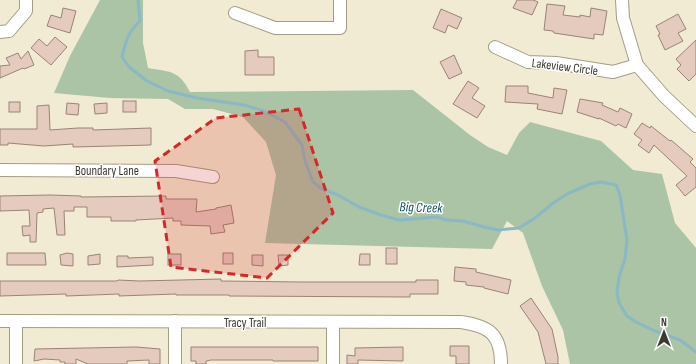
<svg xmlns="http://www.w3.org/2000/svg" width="696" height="364" viewBox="0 0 696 364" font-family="'Sofia Sans Condensed',sans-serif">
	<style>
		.forest { fill: #aac4a5 }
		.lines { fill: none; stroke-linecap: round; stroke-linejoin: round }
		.stream { stroke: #8bb8c5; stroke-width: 3 }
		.building { fill: #e4cbbe; stroke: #9a8377 }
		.minor-casing { stroke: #a29e86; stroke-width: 14 }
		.minor { stroke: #fff; stroke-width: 12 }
		.marked { fill: #d62828; fill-opacity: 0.2; stroke: #d62828; stroke-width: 3; stroke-dasharray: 8 5; stroke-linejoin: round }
		.labels { text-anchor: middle; stroke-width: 3; stroke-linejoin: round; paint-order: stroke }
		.street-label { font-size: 13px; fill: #3d3b31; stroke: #fff }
		.water-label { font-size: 14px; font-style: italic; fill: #145462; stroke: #fff }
	</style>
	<rect width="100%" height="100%" fill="#f0ebd2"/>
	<path class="forest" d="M100,0H143V43L148,68C170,72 179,70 190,92L413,90L470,135L488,147L507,155L519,133L530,122L601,141L633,170L662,174L675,223L696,248V364H570L563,330L542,286L523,233L507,221L492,249L265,243L276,175L266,142L243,117L213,109H185L168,99L110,98L54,93L70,56Z"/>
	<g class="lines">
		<path class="stream" d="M138,0L140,21C128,32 126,41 122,57L129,67L147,81L168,91L197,98L244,105L264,111L285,122L302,145L305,161L313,182L322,189L338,195L359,207L381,215L399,220L437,217L446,220L463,221L484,227L498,230L519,228L535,218L553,203L569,193L590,184L601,182L616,185L620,195L627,240L625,259L619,277L617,293L619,303L627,316L636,322L655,331L680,340L696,352"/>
	</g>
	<g class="building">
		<path d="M517,0H533L538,2L532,15L513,8Z"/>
		<path d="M547,4L565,6L563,15L580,17V15L590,17L591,8L607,11L603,35L594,34V39L554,33L553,31L544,30Z"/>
		<path d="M63,8L76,11L70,33L47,26L51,15L61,18Z"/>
		<path d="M441,9L462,18L457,29L448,25L445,33L433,28Z"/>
		<path d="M678,14L686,29L678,33L683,41L665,50L658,35L660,34L656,26Z"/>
		<path d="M55,37L67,47L51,65L31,48L39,39L47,46Z"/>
		<path d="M696,40V74L689,81L677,69L681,65L676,59Z"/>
		<path d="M258,50V57H274V75H245V51Z"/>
		<path d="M28,51L34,65L24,69L23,68L0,78V66L10,65L6,58L18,53L21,59Z"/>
		<path d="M454,55L462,73L449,79L440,62Z"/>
		<path d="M468,81L479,88L472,98L485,106L477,118L453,104Z"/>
		<path d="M506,86H528V93L553,98L554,88L567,90L562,114L537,109L538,104L505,102Z"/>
		<path d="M580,99L603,103L602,105L618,112L620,108L632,114L626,128L618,124L616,126L599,118V119L577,112Z"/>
		<rect x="123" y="101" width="13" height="11"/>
		<rect x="9" y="102" width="11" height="10"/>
		<path d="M67,103L79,104L78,115L66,114Z"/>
		<path d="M107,103V113L95,114L94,104Z"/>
		<path d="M49,105L50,130L78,128H93V130L151,128V145L73,147V144L44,146L8,143V145H0V129H37V106Z"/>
		<path d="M642,123L650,128L651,126L670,141L671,140L693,159L690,162L696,168V187L685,196L676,185L687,176L654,145L649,153L638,145L642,140L634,134Z"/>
		<path d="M50,195L81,196V197L166,196V199H197L196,212L216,209V208L231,205L234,223L223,225L225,232L211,234L210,226L181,225V221H173V218L136,220V221H111V217H87V207H74V211H64L65,235H57L54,208L43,209V212L37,213L36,242H30V235L23,236L22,226H30L29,210L0,211V196Z"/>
		<rect x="386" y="248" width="11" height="16"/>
		<path d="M7,253H45L46,265H7Z"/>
		<path d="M67,253L73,254V266L61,265L60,255Z"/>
		<rect x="223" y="253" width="10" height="11"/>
		<path d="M100,254V264L88,265V256Z"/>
		<rect x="168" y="254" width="13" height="11"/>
		<path d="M360,254H370V265H359Z"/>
		<path d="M252,255H263V266L252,265Z"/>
		<path d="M278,255H288V265L279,266Z"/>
		<path d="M117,256H128V258L153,257V265L117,267Z"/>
		<path d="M455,267L476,269V272L511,280L508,294L484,288V287L466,285V282L454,281Z"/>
		<path d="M221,279V281L302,282H416V280H438V294H410V297L229,296V295H176V294L119,296V294L66,296V294L0,296V281H117L118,280L140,281Z"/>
		<path d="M531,298L552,329L558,357V364H546L538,332L520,306Z"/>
		<path d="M450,346H469V364H456V356H450Z"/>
		<path d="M136,347L160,349V364H149V360L127,361V364H88L76,359V364H65V362H60V360L44,359L34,361L35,349Z"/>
		<path d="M191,347H318V361H273V360H211L206,361V364H196V361H191Z"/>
		<path d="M403,347V361L358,360V364H347V355L355,356V348Z"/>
	</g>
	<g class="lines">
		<defs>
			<g id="minor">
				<path d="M622,0L623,18L637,65L664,96L696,126"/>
				<path d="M235,13L275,28H340V0"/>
				<path d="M0,32L9,31L26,11V0"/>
				<path d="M495,47L528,62L556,63L613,72L637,65"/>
				<path d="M0,170L176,171L213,177"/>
				<path d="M0,321L461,322C489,326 501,334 501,364"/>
				<path d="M16,321V364"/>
				<path d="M175,321V364"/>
				<path d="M333,322V364"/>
			</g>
		</defs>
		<use href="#minor" class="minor-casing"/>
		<use href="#minor" class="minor"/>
	</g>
	<path class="marked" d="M299,109L333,213L267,278L171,267L155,161L216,118Z"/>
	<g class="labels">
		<g class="street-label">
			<text transform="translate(565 66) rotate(7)" y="5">Lakeview Circle</text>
			<text x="107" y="175">Boundary Lane</text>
			<text x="245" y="327">Tracy Trail</text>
		</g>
		<g class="water-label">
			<text transform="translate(421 207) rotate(2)" y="5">Big Creek</text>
		</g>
	</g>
	<g transform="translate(664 332)" stroke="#ffffff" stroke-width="3" paint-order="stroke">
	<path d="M0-3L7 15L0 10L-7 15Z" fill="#3d3b31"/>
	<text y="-6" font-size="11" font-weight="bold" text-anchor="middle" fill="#3d3b31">N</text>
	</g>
</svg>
